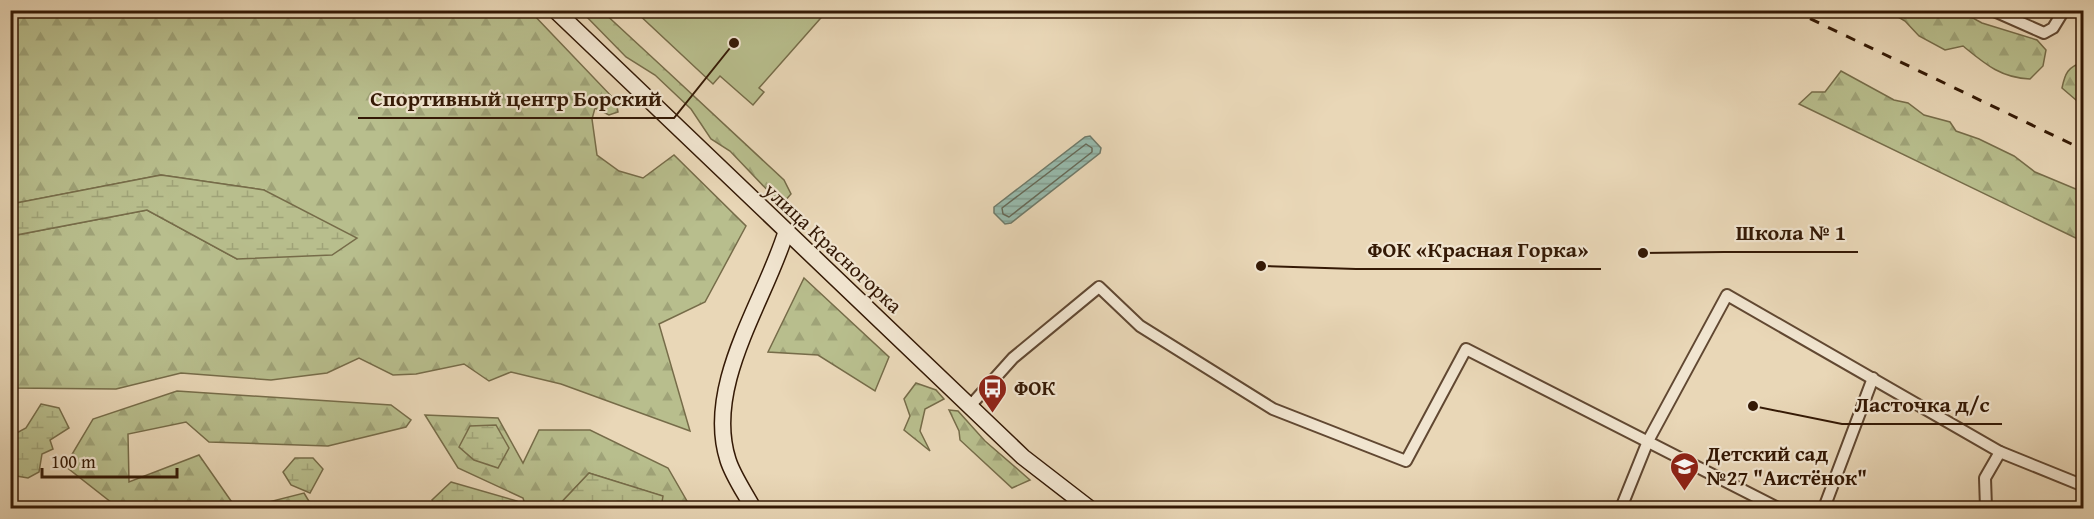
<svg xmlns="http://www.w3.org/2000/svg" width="2094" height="519" viewBox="0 0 2094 519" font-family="'Gentium Book Plus',serif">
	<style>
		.forest { fill: url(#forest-firs); stroke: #766c49; stroke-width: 1.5 }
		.wetland { fill: url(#wetland-marsh); stroke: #766c49; stroke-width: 1.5 }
		.green { fill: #b8be8d; stroke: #766c49; stroke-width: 1.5 }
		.water { fill: url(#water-rules); stroke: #6f7a69; stroke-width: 1.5 }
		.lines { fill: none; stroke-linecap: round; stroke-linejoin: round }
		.shore { stroke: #666a58; stroke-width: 1.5 }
		.minor-casing { stroke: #614832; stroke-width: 14 }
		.secondary-casing { stroke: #341905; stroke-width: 18 }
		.minor { stroke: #f1e5d0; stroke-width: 10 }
		.secondary { stroke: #f1e5d0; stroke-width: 15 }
		.rail { stroke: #341905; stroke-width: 3; stroke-dasharray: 10 10; stroke-linecap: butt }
		.labels { text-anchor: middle; stroke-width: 4.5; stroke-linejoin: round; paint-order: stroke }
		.street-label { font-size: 21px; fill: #341905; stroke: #f1e5d0 }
		.poi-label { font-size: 21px; font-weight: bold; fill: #341905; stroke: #f1e5d0; text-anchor: start }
		.leader { fill: none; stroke: #341905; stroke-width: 2 }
		.callout-dot { fill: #341905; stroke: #f1e5d0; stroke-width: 2 }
		.callout-label { font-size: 22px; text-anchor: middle; font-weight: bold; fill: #341905; stroke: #f1e5d0; stroke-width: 4.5; stroke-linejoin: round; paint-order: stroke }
	</style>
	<defs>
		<pattern id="forest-firs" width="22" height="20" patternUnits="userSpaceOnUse" patternTransform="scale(1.5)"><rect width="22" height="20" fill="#b8be8d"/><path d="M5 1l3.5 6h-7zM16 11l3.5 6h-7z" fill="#9fa378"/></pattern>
		<pattern id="wetland-marsh" width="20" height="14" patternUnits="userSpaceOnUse" patternTransform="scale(1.5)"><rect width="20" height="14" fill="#b8be8d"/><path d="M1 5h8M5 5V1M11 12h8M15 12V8" fill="none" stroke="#9fa378"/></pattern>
		<pattern id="water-rules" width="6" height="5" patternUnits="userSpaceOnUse" patternTransform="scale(1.5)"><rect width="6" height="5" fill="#97baac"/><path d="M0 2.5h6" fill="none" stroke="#839f92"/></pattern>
	</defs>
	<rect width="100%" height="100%" fill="#e9d7b7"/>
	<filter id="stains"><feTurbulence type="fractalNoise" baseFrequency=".00333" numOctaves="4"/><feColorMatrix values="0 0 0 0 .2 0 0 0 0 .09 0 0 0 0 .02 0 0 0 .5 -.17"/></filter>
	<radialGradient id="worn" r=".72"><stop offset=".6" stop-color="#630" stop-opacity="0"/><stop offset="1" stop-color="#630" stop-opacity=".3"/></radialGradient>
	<g class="forest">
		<path d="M11,11H530L616,101L618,112L609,115L595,108L592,119L597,155L619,171L643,178L674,155L746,226L705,302L659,324L690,431L561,384L511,372L489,381L464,364L416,374L393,375L359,358L327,373L271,380L181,373L116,389L11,388V236L147,210L237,259L264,190L161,175L11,204Z"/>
		<path d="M581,11H602C663,67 723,123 784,180L791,194L784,202L773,196L730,151L711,139L691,109L655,75L626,57Z"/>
		<path d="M1888,11H1960L1982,23L2037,40L2046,50L2043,66L2030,79C2001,78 1985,64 1963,46L1945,50L1919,36L1905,21Z"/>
		<path d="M2083,62H2084L2083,106L2062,88C2065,73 2068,67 2083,62Z"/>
		<path d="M1841,71L1894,100L1908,103L1924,115L1950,122L1956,131L1979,139L2014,156L2035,172L2083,192L2082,241L1799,104L1812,92H1825Z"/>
		<path d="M804,278L889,357L875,391L818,355L768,352Z"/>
		<path d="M916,383L936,390L944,399L925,409L920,431L930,451L904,430L910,416L904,399Z"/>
		<path d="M177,391L391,405L411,420L406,427L328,446L209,442L186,422L128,434L129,482L199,455L236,508H110L112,503L65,466L93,419Z"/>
		<path d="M949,410L958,411L985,441L1030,480L1012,488L960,440L959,431Z"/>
		<path d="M425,415L498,418L523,463L539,430H590L668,468L691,508H661L662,496L589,473L556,508H526L523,498L458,468Z"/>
		<path d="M304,493L313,508H245Z"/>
	</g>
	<g class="wetland">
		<path d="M161,175L264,190L357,238L332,255L237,259L147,210L11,236V204Z"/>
		<path d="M41,404L59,408L69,428L50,440L53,449L42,454L39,472L28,478L11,475V436L26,428Z"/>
		<path d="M496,425L509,448L498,468L474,460L459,447L470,426Z"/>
		<path d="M295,458H313L323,469L310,493L291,485L283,472Z"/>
		<path d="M589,473L663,496L661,508H556Z"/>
		<path d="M451,482L517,501L518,508H436L432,500Z"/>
	</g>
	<path class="green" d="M635,11H827L759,88L764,92L753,105L720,76L713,84Z"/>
	<path class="water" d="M1090,136L1101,148L1100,153L1011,223L1005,224L994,213V207L1085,137Z"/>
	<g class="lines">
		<path class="shore" d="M1086,144L1092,148V152L1009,217L1003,214L1002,208Z"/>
		<defs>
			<g id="minor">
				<path d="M1992,10L2044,33L2053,28L2064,10"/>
				<path d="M970,406L1013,358L1099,287L1140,326L1273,409L1406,461L1466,349L1778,508"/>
				<path d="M1621,508L1648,441L1727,295L2000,452L2084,486"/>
				<path d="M1824,508L1873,378"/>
				<path d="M1986,508L1985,478L2000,452"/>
			</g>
			<g id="secondary">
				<path d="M555,10L1023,457L1089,508"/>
				<path d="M753,508C745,493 733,476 728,460C704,385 765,301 786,232"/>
			</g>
		</defs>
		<use href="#minor" class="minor-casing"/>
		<use href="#secondary" class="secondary-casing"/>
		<use href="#minor" class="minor"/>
		<use href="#secondary" class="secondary"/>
		<path class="rail" d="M1792,10L2084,150"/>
	</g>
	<defs>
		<symbol id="bus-pin" viewBox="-11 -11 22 30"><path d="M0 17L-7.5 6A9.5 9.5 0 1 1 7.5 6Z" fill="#8f2418" stroke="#f1e5d0"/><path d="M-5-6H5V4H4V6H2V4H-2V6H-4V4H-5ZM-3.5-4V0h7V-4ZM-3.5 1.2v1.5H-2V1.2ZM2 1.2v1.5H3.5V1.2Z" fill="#fff"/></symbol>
		<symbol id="school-pin" viewBox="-11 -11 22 30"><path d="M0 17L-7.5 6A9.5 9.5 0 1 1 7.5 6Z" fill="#8f2418" stroke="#f1e5d0"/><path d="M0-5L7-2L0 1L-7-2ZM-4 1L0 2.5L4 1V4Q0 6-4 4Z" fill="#fff"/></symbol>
	</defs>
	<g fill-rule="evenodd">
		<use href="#bus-pin" x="976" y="372" width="33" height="45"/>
		<use href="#school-pin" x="1668" y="450" width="33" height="45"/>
	</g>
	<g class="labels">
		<g class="street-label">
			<text transform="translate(833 248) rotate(43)" y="7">улица Красногорка</text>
		</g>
		<g class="poi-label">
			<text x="1014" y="395">ФОК</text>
			<text x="1706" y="461">Детский сад<tspan x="1706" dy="24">№27 "Аистёнок"</tspan></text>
		</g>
	</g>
	<path class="leader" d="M734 43L674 118H358M1643 253L1724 252H1858M1261 266L1356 269H1601M1753 406L1842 424H2002"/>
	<g class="callout-dot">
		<circle cx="734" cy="43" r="6"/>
		<circle cx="1643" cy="253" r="6"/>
		<circle cx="1261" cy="266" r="6"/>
		<circle cx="1753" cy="406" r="6"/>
	</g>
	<g class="callout-label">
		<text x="516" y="106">Спортивный центр Борский</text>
		<text x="1791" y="240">Школа № 1</text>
		<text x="1478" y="257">ФОК «Красная Горка»</text>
		<text x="1922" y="412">Ласточка д/с</text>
	</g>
	<rect width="2094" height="519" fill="none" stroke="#e9d7b7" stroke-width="36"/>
	<rect x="12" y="12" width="2070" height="495" fill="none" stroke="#341905" stroke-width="3"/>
	<rect x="18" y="18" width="2058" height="483" fill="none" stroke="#341905" stroke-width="1.5"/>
	<path d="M42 468v9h135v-9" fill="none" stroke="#341905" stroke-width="3"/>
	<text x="51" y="468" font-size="18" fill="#341905" stroke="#f1e5d0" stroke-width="4.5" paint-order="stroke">100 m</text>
	<rect width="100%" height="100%" filter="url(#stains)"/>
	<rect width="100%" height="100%" fill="url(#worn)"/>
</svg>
